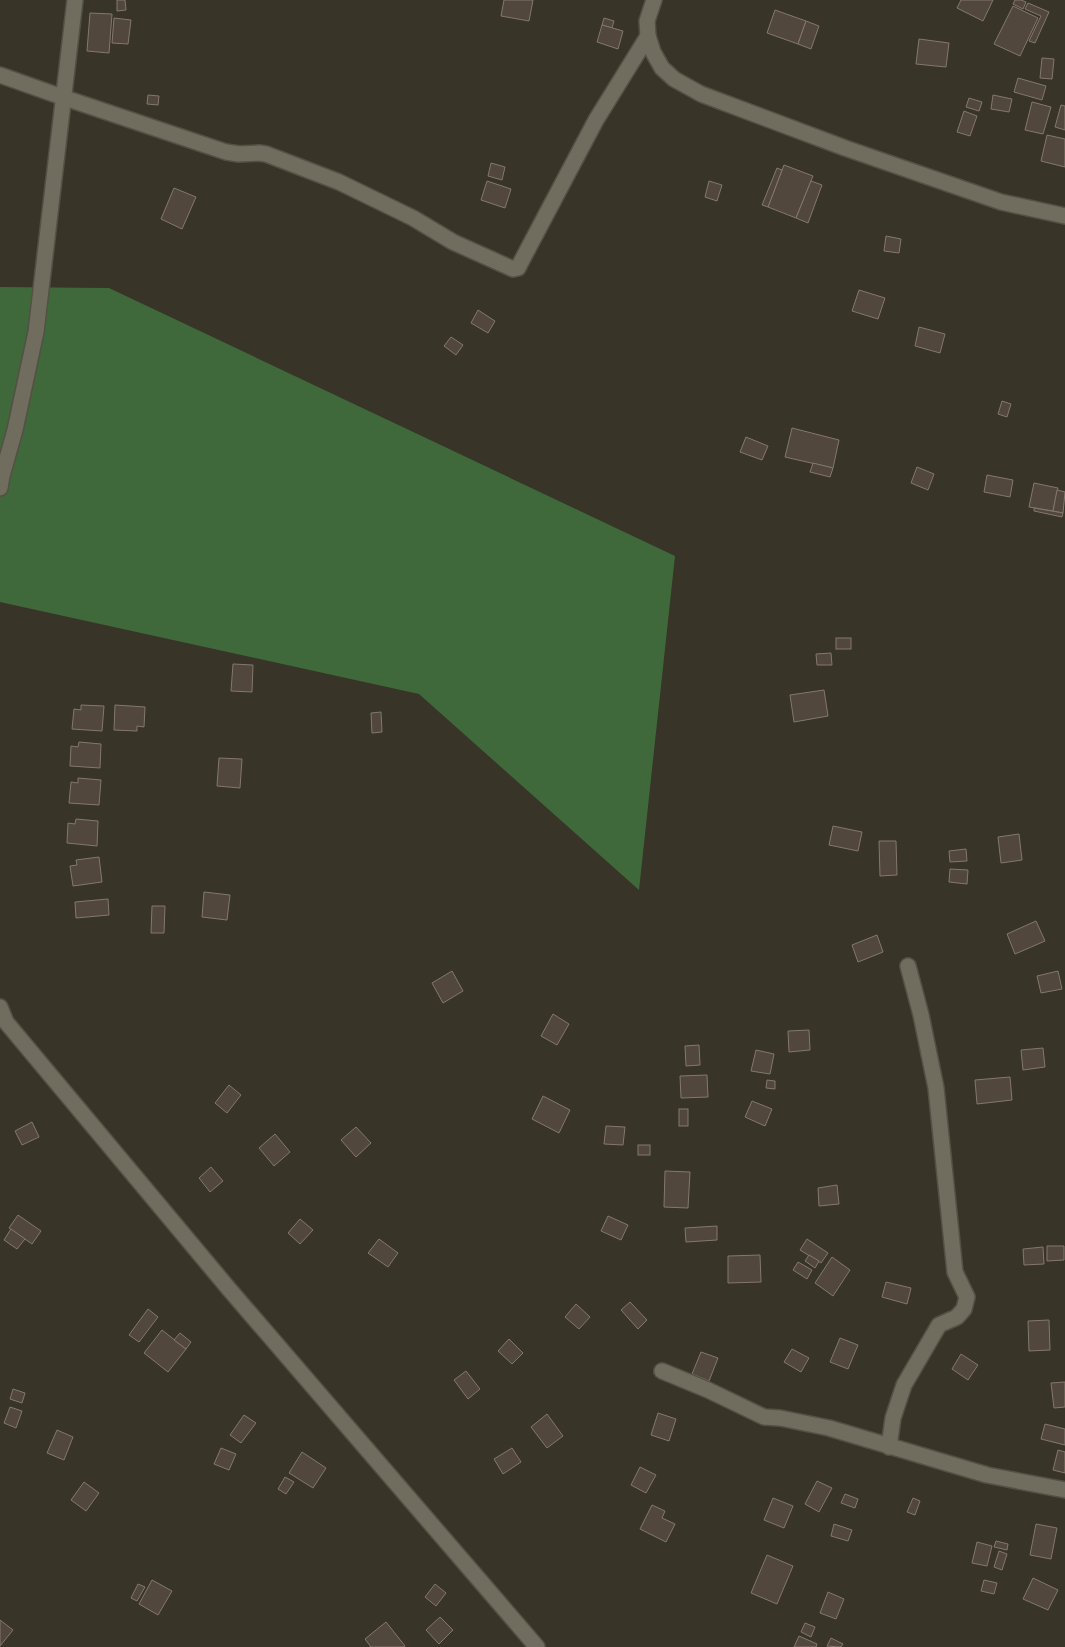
<svg xmlns="http://www.w3.org/2000/svg" width="1065" height="1647" viewBox="0 0 1065 1647" font-family="'Space Grotesk',sans-serif">
	<style>
		.green { fill: #3f693a }
		.building { fill: #52473c; stroke: #84786c }
		.lines { fill: none; stroke-linecap: round; stroke-linejoin: round }
		.street-casing { stroke: #535045; stroke-width: 18 }
		.street { stroke: #716d5e; stroke-width: 15 }
	</style>
	<rect width="100%" height="100%" fill="#383427"/>
	<path class="green" d="M0,287L109,288L675,556L639,890L419,694L0,602Z"/>
	<g class="building">
		<path d="M117,0H125L126,10L117,11Z"/>
		<path d="M504,0H533L529,21L501,16Z"/>
		<path d="M961,0H993L983,21L957,8Z"/>
		<path d="M1015,0H1021L1026,2L1023,9L1013,4Z"/>
		<path d="M1028,3L1049,12L1035,43L1029,41L1041,16L1025,9Z"/>
		<path d="M1013,6L1038,18L1020,56L994,44Z"/>
		<path d="M775,10L806,21L798,44L767,33Z"/>
		<path d="M90,13L112,14L109,53L87,51Z"/>
		<path d="M114,18L131,20L128,44L112,43Z"/>
		<path d="M604,18L614,21L612,28L602,25Z"/>
		<path d="M806,21L819,26L811,49L798,44Z"/>
		<path d="M602,25L623,31L618,49L597,42Z"/>
		<path d="M919,39L949,43L946,67L916,64Z"/>
		<path d="M1042,58L1054,59L1052,79L1040,78Z"/>
		<path d="M1018,78L1046,86L1042,100L1014,92Z"/>
		<path d="M148,95L159,96L158,105L147,104Z"/>
		<path d="M993,95L1012,99L1009,112L991,109Z"/>
		<path d="M969,98L982,102L979,111L966,107Z"/>
		<path d="M1032,102L1051,107L1043,134L1025,130Z"/>
		<path d="M1061,105L1065,106V130L1055,127Z"/>
		<path d="M964,111L977,116L970,136L957,132Z"/>
		<path d="M1047,135L1065,139V167L1041,161Z"/>
		<path d="M491,163L505,167L502,180L488,176Z"/>
		<path d="M784,165L813,176L796,218L768,207Z"/>
		<path d="M777,168L782,170L768,207L762,205Z"/>
		<path d="M487,181L511,189L505,208L481,200Z"/>
		<path d="M709,181L722,185L717,201L705,197Z"/>
		<path d="M811,181L822,185L808,223L796,218Z"/>
		<path d="M174,188L196,197L182,229L161,219Z"/>
		<path d="M886,236L901,239L899,253L884,251Z"/>
		<path d="M859,290L885,298L878,319L852,311Z"/>
		<path d="M478,310L495,321L488,333L471,323Z"/>
		<path d="M919,327L945,334L940,353L915,346Z"/>
		<path d="M451,337L463,345L456,355L444,346Z"/>
		<path d="M1002,401L1011,404L1007,417L998,414Z"/>
		<path d="M792,428L839,440L833,468L785,457Z"/>
		<path d="M746,437L768,446L762,460L740,452Z"/>
		<path d="M813,463L833,468L830,477L810,472Z"/>
		<path d="M917,467L934,474L928,490L911,483Z"/>
		<path d="M987,475L1013,480L1010,497L984,492Z"/>
		<path d="M1034,483L1058,488L1053,511L1029,507Z"/>
		<path d="M1057,490L1065,492L1063,513L1053,511Z"/>
		<path d="M1034,508L1063,513L1062,517L1034,511Z"/>
		<rect x="836" y="638" width="15" height="11"/>
		<path d="M831,653L832,665H817L816,654Z"/>
		<path d="M233,664L253,665L252,692L231,691Z"/>
		<path d="M824,690L828,716L794,722L790,695Z"/>
		<path d="M81,705L104,706L102,731L72,729L74,709L81,710Z"/>
		<path d="M115,705L145,707L144,727L137,726V731L114,730Z"/>
		<path d="M381,712L382,732L372,733L371,713Z"/>
		<path d="M79,742L101,744L100,768L70,766L71,746L78,747Z"/>
		<path d="M219,758L242,759L240,788L217,786Z"/>
		<path d="M78,778L101,780L99,805L69,803L71,782L78,783Z"/>
		<path d="M76,819L98,821L97,846L67,843L68,823L75,824Z"/>
		<path d="M833,826L862,832L858,851L829,845Z"/>
		<path d="M1019,834L1022,860L1001,863L998,837Z"/>
		<path d="M879,841H896L897,875L880,876Z"/>
		<path d="M966,849L967,861L950,862L949,851Z"/>
		<path d="M99,857L102,882L73,886L70,866L77,865L76,860Z"/>
		<path d="M950,869L968,870L967,884L949,882Z"/>
		<path d="M204,892L230,895L227,920L202,917Z"/>
		<path d="M108,899L109,915L76,918L75,902Z"/>
		<path d="M152,906H165L164,933H151Z"/>
		<path d="M1036,921L1045,941L1015,954L1007,934Z"/>
		<path d="M877,935L883,952L858,962L852,945Z"/>
		<path d="M452,971L463,991L443,1003L432,983Z"/>
		<path d="M1058,971L1062,989L1041,993L1037,976Z"/>
		<path d="M553,1014L569,1024L557,1045L541,1036Z"/>
		<path d="M809,1030L810,1050L789,1052L788,1031Z"/>
		<path d="M699,1045L700,1065L686,1066L685,1046Z"/>
		<path d="M1043,1048L1045,1067L1023,1070L1021,1050Z"/>
		<path d="M756,1050L774,1054L770,1074L751,1071Z"/>
		<path d="M707,1075L708,1097L681,1098L680,1076Z"/>
		<path d="M1010,1077L1012,1100L977,1104L975,1080Z"/>
		<path d="M767,1080L775,1081V1089L766,1088Z"/>
		<path d="M229,1085L241,1095L227,1113L215,1103Z"/>
		<path d="M543,1096L570,1110L559,1133L532,1119Z"/>
		<path d="M752,1101L772,1109L765,1126L745,1117Z"/>
		<rect x="679" y="1109" width="9" height="17"/>
		<path d="M32,1122L39,1137L22,1145L15,1131Z"/>
		<path d="M606,1126L625,1127L623,1145L604,1144Z"/>
		<path d="M356,1127L371,1143L356,1157L341,1140Z"/>
		<path d="M275,1134L290,1152L274,1166L259,1148Z"/>
		<rect x="638" y="1145" width="12" height="10"/>
		<path d="M211,1167L223,1181L210,1192L199,1178Z"/>
		<path d="M665,1171L690,1172L688,1208L664,1207Z"/>
		<path d="M837,1185L839,1204L819,1206L818,1188Z"/>
		<path d="M18,1215L41,1231L32,1244L9,1228Z"/>
		<path d="M608,1216L628,1225L621,1240L601,1231Z"/>
		<path d="M300,1219L313,1230L300,1244L288,1233Z"/>
		<path d="M717,1226V1240L686,1242L685,1228Z"/>
		<path d="M11,1229L25,1239L17,1249L4,1240Z"/>
		<path d="M379,1239L398,1253L388,1267L368,1253Z"/>
		<path d="M807,1239L828,1253L821,1263L800,1250Z"/>
		<path d="M1047,1246H1064V1260L1047,1261Z"/>
		<path d="M1043,1247L1044,1264L1024,1265L1023,1249Z"/>
		<path d="M760,1255L761,1282L728,1283V1256Z"/>
		<path d="M809,1255L819,1261L815,1268L805,1261Z"/>
		<path d="M832,1257L850,1270L833,1296L815,1283Z"/>
		<path d="M798,1262L812,1270L807,1279L793,1270Z"/>
		<path d="M886,1282L911,1288L907,1304L882,1297Z"/>
		<path d="M630,1302L647,1320L638,1329L621,1310Z"/>
		<path d="M576,1304L590,1317L579,1329L565,1317Z"/>
		<path d="M148,1309L158,1317L139,1342L129,1335Z"/>
		<path d="M1049,1320L1050,1350L1029,1351L1028,1321Z"/>
		<path d="M162,1330L186,1349L168,1372L144,1353Z"/>
		<path d="M180,1333L191,1342L186,1349L174,1340Z"/>
		<path d="M840,1338L858,1345L848,1369L830,1362Z"/>
		<path d="M509,1339L523,1353L512,1364L498,1351Z"/>
		<path d="M792,1349L809,1358L801,1372L784,1362Z"/>
		<path d="M701,1352L718,1358L709,1381L692,1374Z"/>
		<path d="M961,1354L978,1365L968,1380L952,1369Z"/>
		<path d="M466,1371L480,1389L468,1399L454,1380Z"/>
		<path d="M1065,1382V1407L1054,1408L1051,1383Z"/>
		<path d="M13,1389L25,1393L22,1403L10,1399Z"/>
		<path d="M10,1407L22,1411L16,1428L4,1423Z"/>
		<path d="M658,1413L676,1419L669,1441L651,1435Z"/>
		<path d="M547,1414L563,1436L547,1448L531,1427Z"/>
		<path d="M244,1415L256,1423L241,1443L230,1435Z"/>
		<path d="M1045,1424L1065,1429V1445L1041,1439Z"/>
		<path d="M57,1430L73,1437L64,1460L47,1453Z"/>
		<path d="M221,1448L236,1454L229,1470L214,1464Z"/>
		<path d="M512,1448L521,1462L503,1474L494,1459Z"/>
		<path d="M1058,1450L1065,1452V1473L1053,1470Z"/>
		<path d="M302,1452L326,1468L313,1488L289,1473Z"/>
		<path d="M640,1467L656,1475L646,1493L631,1485Z"/>
		<path d="M285,1477L294,1482L286,1494L278,1489Z"/>
		<path d="M817,1481L832,1488L819,1512L805,1504Z"/>
		<path d="M84,1482L99,1493L86,1511L71,1500Z"/>
		<path d="M845,1494L858,1499L855,1508L841,1503Z"/>
		<path d="M773,1498L793,1506L784,1528L764,1520Z"/>
		<path d="M913,1498L920,1501L915,1515L907,1512Z"/>
		<path d="M652,1505L665,1511L662,1518L675,1524L666,1542L640,1529Z"/>
		<path d="M834,1524L852,1530L848,1541L831,1536Z"/>
		<path d="M1036,1524L1057,1528L1051,1559L1030,1555Z"/>
		<path d="M996,1541L1008,1544L1007,1550L994,1547Z"/>
		<path d="M977,1542L992,1546L987,1566L972,1563Z"/>
		<path d="M999,1551L1007,1554L1002,1570L994,1567Z"/>
		<path d="M767,1555L793,1566L777,1604L751,1593Z"/>
		<path d="M1033,1578L1058,1590L1048,1610L1023,1599Z"/>
		<path d="M152,1580L172,1591L158,1615L139,1604Z"/>
		<path d="M984,1580L997,1583L994,1594L981,1591Z"/>
		<path d="M138,1584L145,1587L137,1601L131,1598Z"/>
		<path d="M435,1584L446,1593L436,1606L425,1597Z"/>
		<path d="M828,1592L844,1599L836,1619L820,1613Z"/>
		<path d="M440,1617L453,1630L439,1644L426,1630Z"/>
		<path d="M0,1620L13,1630L0,1646Z"/>
		<path d="M386,1622L405,1646L403,1647H371L365,1639Z"/>
		<path d="M805,1623L815,1627L811,1637L801,1632Z"/>
		<path d="M799,1636L817,1644L816,1647H794Z"/>
		<path d="M831,1638L843,1644L841,1647L827,1646Z"/>
	</g>
	<g class="lines">
		<defs>
			<g id="street">
				<path d="M654,0L647,21L648,36L653,52L662,68L674,79L701,94L845,148L1001,202L1065,216"/>
				<path d="M0,75L62,97L226,152L239,154L259,153L266,154L339,182L413,218L453,242L513,269L518,268L521,262L596,120L648,36"/>
				<path d="M0,488L2,476L15,430L36,332L75,0"/>
				<path d="M0,1007L6,1022L229,1289L537,1647"/>
				<path d="M662,1371L708,1390L764,1417L780,1418L829,1428L987,1475L1065,1490"/>
				<path d="M889,1447L893,1418L904,1385L939,1325L957,1317L964,1309L967,1297L955,1272L936,1088L921,1015L908,966"/>
			</g>
		</defs>
		<use href="#street" class="street-casing"/>
		<use href="#street" class="street"/>
	</g>
</svg>
